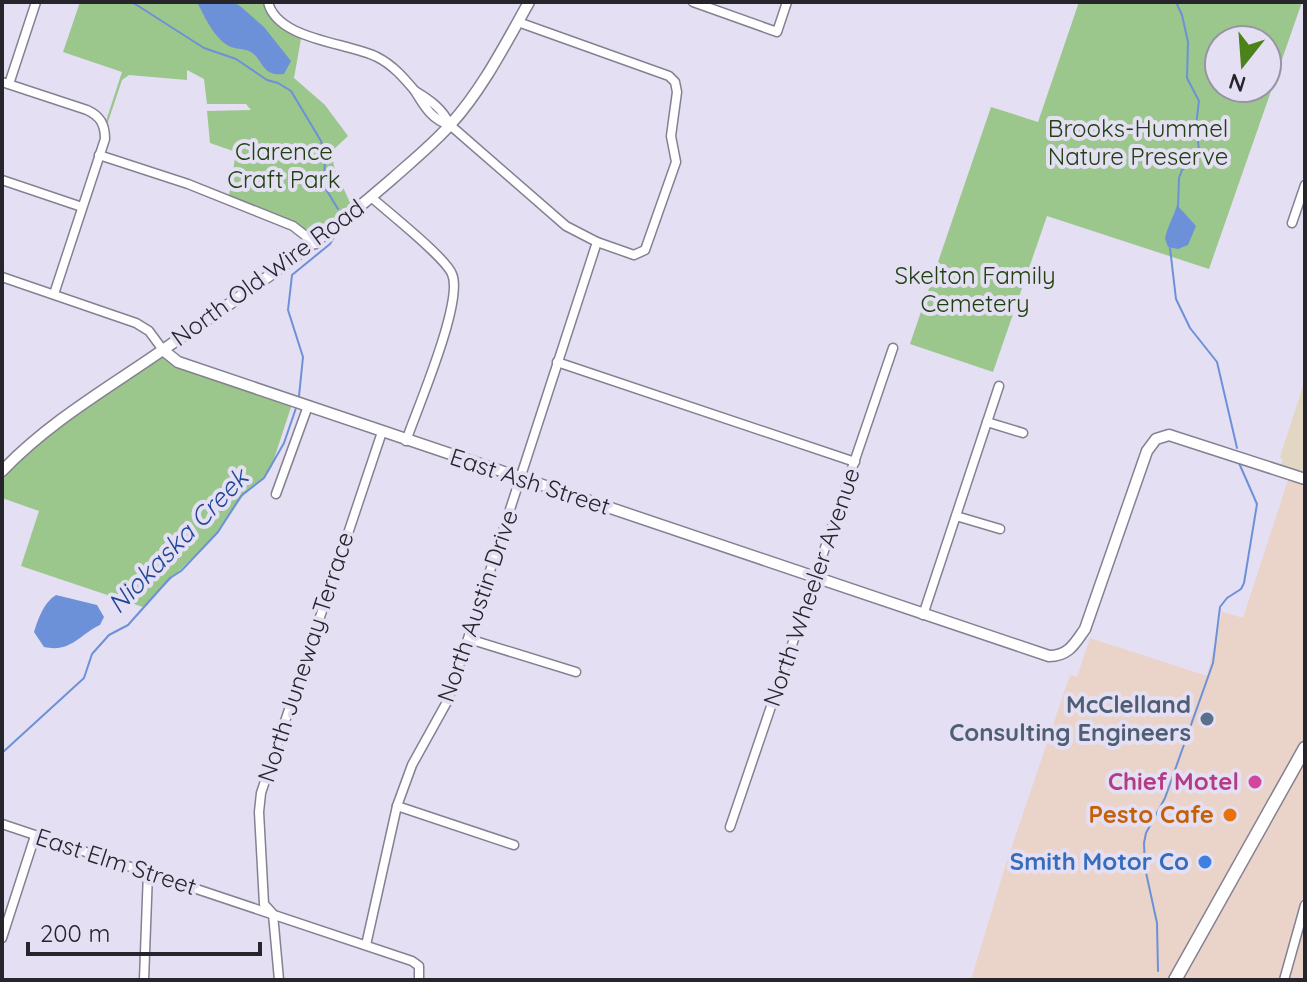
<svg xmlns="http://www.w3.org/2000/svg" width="1307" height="982" viewBox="0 0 1307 982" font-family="Quicksand,sans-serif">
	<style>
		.commercial { fill: #ead3c8 }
		.industrial { fill: #e2d7c3 }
		.green { fill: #9bc68c; fill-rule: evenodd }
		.water { fill: #6d91d8 }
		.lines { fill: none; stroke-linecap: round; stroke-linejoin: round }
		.stream { stroke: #6d91d8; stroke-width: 2 }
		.minor-casing { stroke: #858092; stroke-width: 11 }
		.tertiary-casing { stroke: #858092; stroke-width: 13 }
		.primary-casing { stroke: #858092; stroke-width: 15 }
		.minor { stroke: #fff; stroke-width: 8 }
		.tertiary { stroke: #fff; stroke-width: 10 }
		.primary { stroke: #fff; stroke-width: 12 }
		.service-dot { fill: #5c6f8a; stroke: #e4dff3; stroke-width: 3 }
		.hotel-dot { fill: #d1479c; stroke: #e4dff3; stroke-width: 3 }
		.food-dot { fill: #e8710a; stroke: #e4dff3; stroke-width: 3 }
		.shop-dot { fill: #3f7fe0; stroke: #e4dff3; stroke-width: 3 }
		.labels { text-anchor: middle; stroke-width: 8; stroke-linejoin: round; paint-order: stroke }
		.park-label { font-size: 24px; fill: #1f4110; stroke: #e4dff3 }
		.street-label { font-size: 24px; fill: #26252c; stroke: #e4dff3 }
		.service-label { font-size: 24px; font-weight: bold; fill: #4e5e75; stroke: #e4dff3; text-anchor: end }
		.hotel-label { font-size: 24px; font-weight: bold; fill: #b23c85; stroke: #e4dff3; text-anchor: end }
		.food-label { font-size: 24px; font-weight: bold; fill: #c56008; stroke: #e4dff3; text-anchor: end }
		.shop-label { font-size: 24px; font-weight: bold; fill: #366cbe; stroke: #e4dff3; text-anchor: end }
		.water-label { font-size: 26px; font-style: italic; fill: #1f4598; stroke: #e4dff3 }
	</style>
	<rect width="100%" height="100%" fill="#e4dff3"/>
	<path class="commercial" d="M1290,474L1305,479V980H971L1005,867L1070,675L1077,677L1090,638L1207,676L1222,612L1243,618Z"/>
	<path class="industrial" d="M1305,380V479L1279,470L1283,459L1280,457Z"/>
	<g class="green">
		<path d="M80,2H266L271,12L302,33L294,78L325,105L348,136L331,152L335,170L354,211L316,244L301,230L228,202L236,152L210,143L207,111L251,110L246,104H207L204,79L187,70V80L129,75L122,80L105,131L104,127L122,72L63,52Z"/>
		<path d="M1079,2H1302L1209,269L1047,216L993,372L910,344L991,107L1038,122ZM1219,40H1267V88H1219Z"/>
		<path d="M163,350L178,362L293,401L271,468L264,478L245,493L218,532L143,607L21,566L39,511L2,498V471L32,441Z"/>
	</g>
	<g class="water">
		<path d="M197,2H233L240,6L264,27L291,61L284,74C260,77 264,58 249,51C244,49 237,49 231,47C214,39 205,17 197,2Z"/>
		<path d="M1177,205L1196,226L1188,245L1178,249L1168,247L1165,239C1167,227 1174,216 1177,205Z"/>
		<path d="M56,595L97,605L104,617L100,625C80,634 71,653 44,647L34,632C38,619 44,602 56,595Z"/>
	</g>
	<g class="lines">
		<g class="stream">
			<path d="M132,2L204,48L236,59L267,80L278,83L291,91L321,141L325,157L324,186L338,209"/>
			<path d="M1176,2L1182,15L1188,42L1187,78L1199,101L1196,125L1199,150L1192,162L1182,170L1179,178L1178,207"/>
			<path d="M1170,248L1176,299L1190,328L1217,362L1237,448"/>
			<path d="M299,396L303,357L288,310L292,275L330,244L334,237"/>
			<path d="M2,753L84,678L92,654L109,635L128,625L170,578L181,571L218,532L241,496L264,478L284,443L296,408"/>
			<path d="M1158,971L1157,923L1145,868L1144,843L1146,833L1165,798L1213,663L1220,607L1227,598L1241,589L1244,583L1257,504L1239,463"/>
		</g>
		<defs>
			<g id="minor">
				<path d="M268,2C277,40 346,42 377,57C393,65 404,78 415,91"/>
				<path d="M693,2L777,32L787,2"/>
				<path d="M2,82L87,110C100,116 105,124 105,139L54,294"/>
				<path d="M9,84L36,2"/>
				<path d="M450,125C432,120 424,106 415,91C430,100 443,109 450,125L566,226L597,242L634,255L645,250L676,162L671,136L677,92L675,82L669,76L518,22"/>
				<path d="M99,155L188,184L293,226L316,244"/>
				<path d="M2,180L82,207"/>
				<path d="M371,197C389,213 445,257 452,274C464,301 417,409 406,441"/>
				<path d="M1292,223L1305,185"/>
				<path d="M2,277L136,323L149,331L163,350"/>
				<path d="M557,362L855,462"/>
				<path d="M987,422L1023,433"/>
				<path d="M276,494L308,406"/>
				<path d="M956,516L1000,529"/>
				<path d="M923,615L999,386"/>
				<path d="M469,639L576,672"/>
				<path d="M397,806L514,845"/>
				<path d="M2,824L412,961L419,966V980"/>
				<path d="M730,827L893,348"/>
				<path d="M2,938L35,836"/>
				<path d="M366,945L397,806L412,765L448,700L597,242"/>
				<path d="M144,980L148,872"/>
				<path d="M279,980L273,914L264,904L259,812L261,793L382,432"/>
				<path d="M1284,980L1305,905"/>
			</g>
			<g id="tertiary">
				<path d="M163,350L178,362L1049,656C1069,656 1075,643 1085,629L1147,451L1156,439L1169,435L1305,479"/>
				<path d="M2,471C51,420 110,387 167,347C245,294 321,241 392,179C411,162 432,145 450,125C482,90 506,43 529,2"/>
			</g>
			<path id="primary" d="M1175,980L1305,748"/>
		</defs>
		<use href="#minor" class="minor-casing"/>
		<use href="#tertiary" class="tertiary-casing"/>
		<use href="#primary" class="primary-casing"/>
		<use href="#minor" class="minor"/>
		<use href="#tertiary" class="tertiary"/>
		<use href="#primary" class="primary"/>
	</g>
	<circle class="service-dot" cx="1207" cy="719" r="8"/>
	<circle class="hotel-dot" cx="1255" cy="782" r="8"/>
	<circle class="food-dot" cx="1230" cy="815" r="8"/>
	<circle class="shop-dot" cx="1205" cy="862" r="8"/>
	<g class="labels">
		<g class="park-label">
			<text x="1138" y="137">Brooks-Hummel<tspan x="1138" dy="28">Nature Preserve</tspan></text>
			<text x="284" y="160">Clarence<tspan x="284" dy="28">Craft Park</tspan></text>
			<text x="975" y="284">Skelton Family<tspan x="975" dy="28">Cemetery</tspan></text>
		</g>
		<g class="street-label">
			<text transform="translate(268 273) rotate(-36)" y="8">North Old Wire Road</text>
			<text transform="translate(530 482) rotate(18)" y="8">East Ash Street</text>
			<text transform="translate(812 587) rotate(-71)" y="8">North Wheeler Avenue</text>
			<text transform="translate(478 606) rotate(-71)" y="8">North Austin Drive</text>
			<text transform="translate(306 657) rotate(-72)" y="8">North Juneway Terrace</text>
			<text transform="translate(116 862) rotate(18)" y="8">East Elm Street</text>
		</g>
		<g class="service-label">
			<text x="1191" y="713">McClelland<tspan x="1191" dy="28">Consulting Engineers</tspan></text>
		</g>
		<g class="hotel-label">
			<text x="1239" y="790">Chief Motel</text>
		</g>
		<g class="food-label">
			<text x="1214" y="823">Pesto Cafe</text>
		</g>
		<g class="shop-label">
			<text x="1189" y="870">Smith Motor Co</text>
		</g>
		<g class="water-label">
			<text transform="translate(178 541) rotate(-46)" y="9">Niokaska Creek</text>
		</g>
	</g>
	<rect width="1307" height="982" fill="none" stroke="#26252c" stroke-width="8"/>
	<g transform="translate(1243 64) rotate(197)"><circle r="38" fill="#e4dff3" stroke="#9895a3" stroke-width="2"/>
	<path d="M0-6L14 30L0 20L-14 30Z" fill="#4b821a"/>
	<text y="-12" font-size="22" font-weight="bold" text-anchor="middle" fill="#26252c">N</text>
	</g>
	<path d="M28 942v12h232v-12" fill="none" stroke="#26252c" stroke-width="4"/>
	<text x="40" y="942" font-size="24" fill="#26252c" stroke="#e4dff3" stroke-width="6" paint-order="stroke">200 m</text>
</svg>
